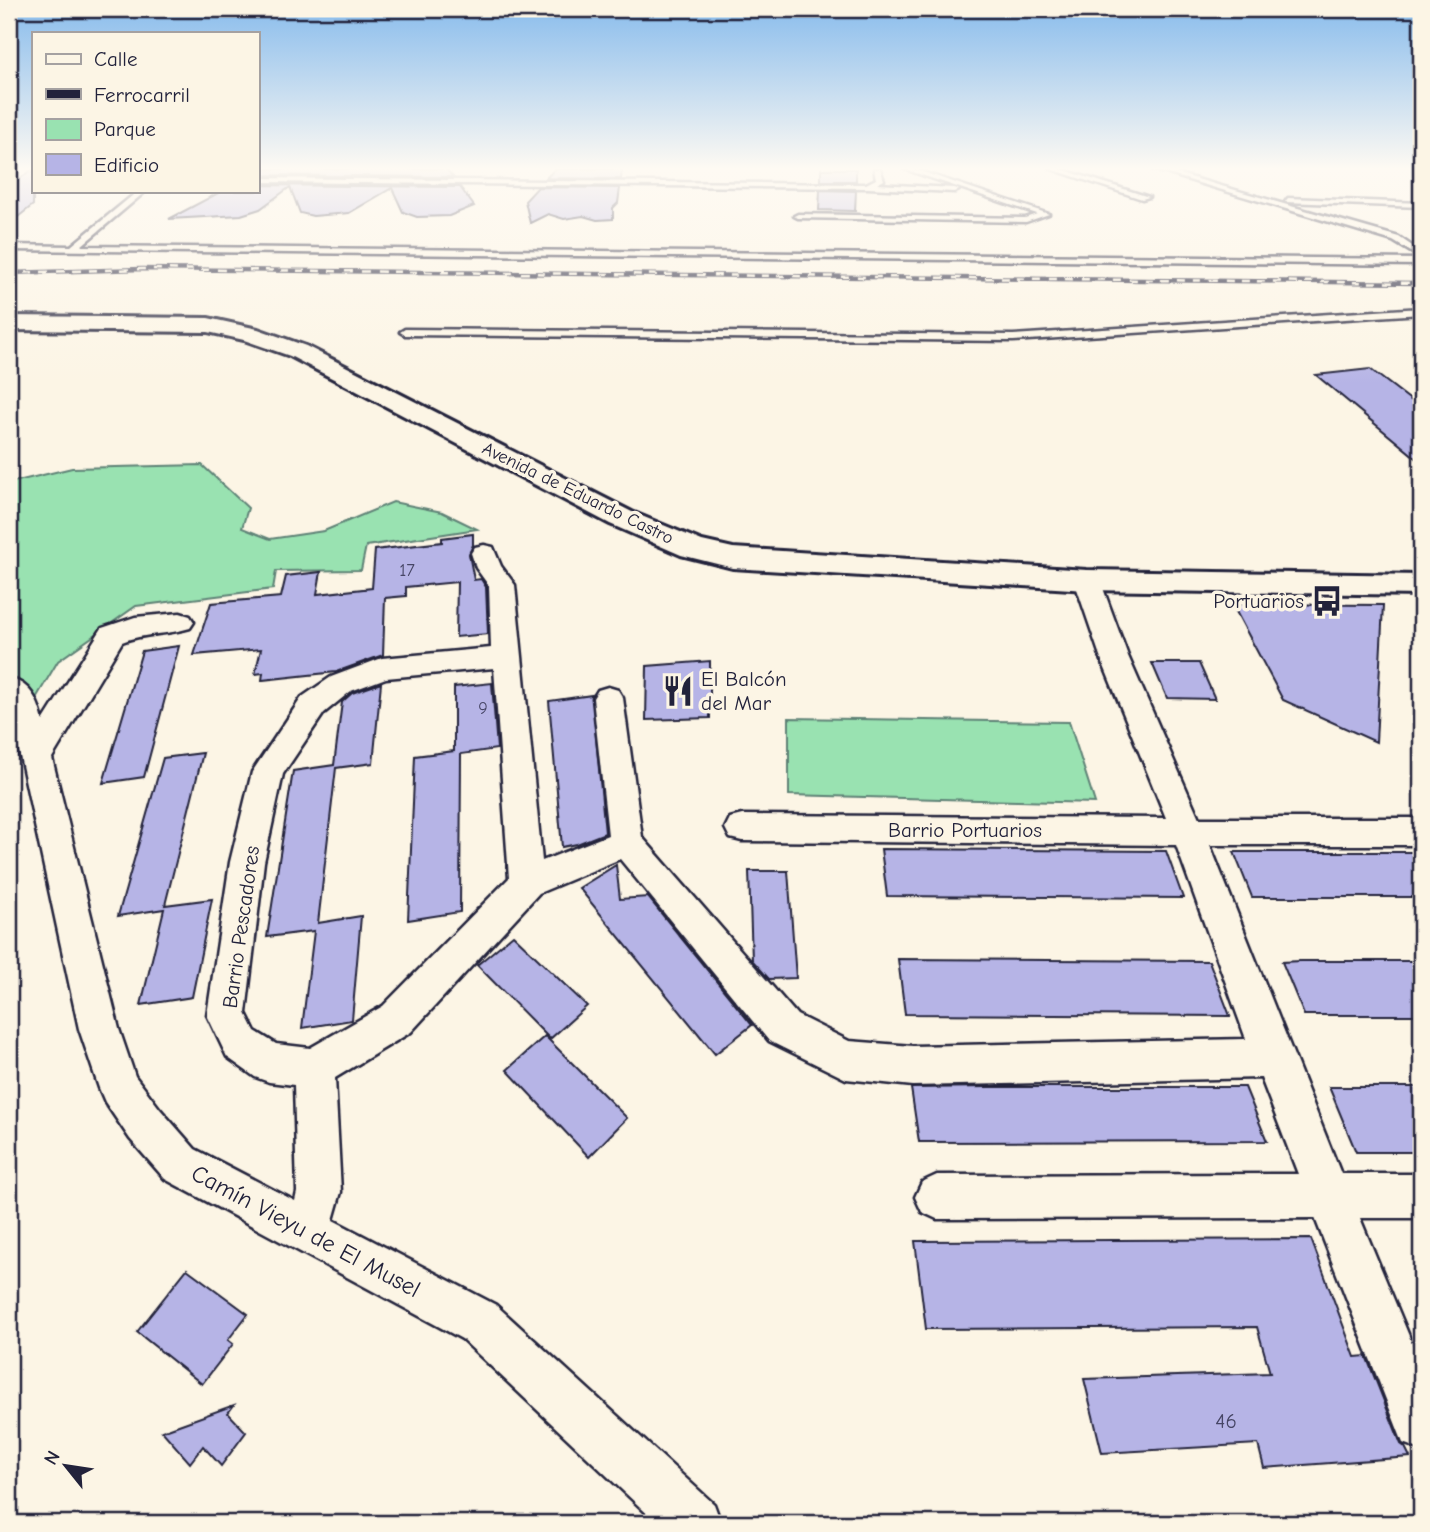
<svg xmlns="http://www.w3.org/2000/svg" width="1430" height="1532" viewBox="0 0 1430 1532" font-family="'Comic Neue',sans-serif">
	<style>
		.green { fill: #99e2b1; stroke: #5e8276; stroke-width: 2 }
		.building { fill: #b6b4e6; stroke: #22223b; stroke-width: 2 }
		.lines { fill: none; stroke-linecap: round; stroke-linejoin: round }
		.lane-casing { stroke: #22223b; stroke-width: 5 }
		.street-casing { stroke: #22223b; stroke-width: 5 }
		.secondary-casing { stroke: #22223b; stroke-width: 6 }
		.lane { fill: #fcf5e5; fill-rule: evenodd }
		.street { fill: #fcf5e5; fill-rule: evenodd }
		.secondary { fill: #fcf5e5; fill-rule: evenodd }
		.rail-casing { stroke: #22223b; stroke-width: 4.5 }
		.rail { stroke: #fcf5e5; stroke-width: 2.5; stroke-dasharray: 8; stroke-linecap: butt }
		.labels { text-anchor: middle; stroke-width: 7; stroke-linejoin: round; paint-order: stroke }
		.far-street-label { font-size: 18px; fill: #22223b; stroke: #fcf5e5 }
		.number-label { font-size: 18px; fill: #474666 }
		.poi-label { font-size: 21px; fill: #22223b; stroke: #fcf5e5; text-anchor: end }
		.street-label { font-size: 21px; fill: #22223b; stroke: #fcf5e5 }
		.near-number-label { font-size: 21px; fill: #474666 }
		.near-street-label { font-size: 24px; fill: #22223b; stroke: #fcf5e5 }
	</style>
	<rect width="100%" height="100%" fill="#fcf5e5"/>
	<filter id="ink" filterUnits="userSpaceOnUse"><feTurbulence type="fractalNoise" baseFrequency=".0143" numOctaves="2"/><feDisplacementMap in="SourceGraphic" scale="14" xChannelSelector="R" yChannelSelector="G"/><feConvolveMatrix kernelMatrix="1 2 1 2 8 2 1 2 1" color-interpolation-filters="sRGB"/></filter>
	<g filter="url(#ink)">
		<g class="green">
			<path d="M202,465L248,508L242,528L270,539L324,531L393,502L442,512L477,529L366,546L361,570L276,571L273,589L136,606L58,661L35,700L22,683L9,674V483L72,468Z"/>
			<path d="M789,718L1069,722L1095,803L789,795Z"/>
		</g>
		<g class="building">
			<path d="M33,169V205L9,224V187Z"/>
			<path d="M264,169H446L453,177L257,175V172Z"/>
			<path d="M555,169H622L621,179L546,178Z"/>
			<rect x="821" y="169" width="35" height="12"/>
			<path d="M257,185L460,187L474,206L449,216L417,217L403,212L392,188L349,213L313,216L300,213L290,187L260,209L241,215L169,219L222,191H257Z"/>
			<path d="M538,187L620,188L618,203L613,208V219L597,220L583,216L564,219L548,214L530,223L525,201Z"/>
			<path d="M820,190L856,191L855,211L819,210Z"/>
			<path d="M1370,369L1421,408V462L1316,375Z"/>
			<path d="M473,534V545L469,554L474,580L481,579L486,587L488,634L456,637L457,582L406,587V596L385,598L383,655L336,672L262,680L263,673L255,674L261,649L194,655L211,603L281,597L286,576L321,572L317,594L372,588L375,550L442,542V538Z"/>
			<path d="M1232,604L1383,605L1376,742L1283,700Z"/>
			<path d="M179,646L144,777L103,783L142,651Z"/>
			<path d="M710,661V718L646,720L647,666Z"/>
			<path d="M1152,663H1199L1215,699L1167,698Z"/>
			<path d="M381,683L373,763L336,768L318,923L361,916L352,1020L302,1028L314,931L267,937L293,771L334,765L342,702L352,693Z"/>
			<path d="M492,683L497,749L461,754L460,912L408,920L415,756L454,751V687Z"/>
			<path d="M592,695L605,833L577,844L562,847L549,701Z"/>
			<path d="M203,753L165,905L212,899L192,997L141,1005L164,909L118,916L163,758Z"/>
			<path d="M881,849L1166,851L1183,898L887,896Z"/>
			<path d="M1234,852H1421V897H1252Z"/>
			<path d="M616,865L620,899L648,897L752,1025L715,1054L579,888Z"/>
			<path d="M749,871H788L796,978L769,979L752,960Z"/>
			<path d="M513,935L587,1006L550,1039L477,965Z"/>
			<path d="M898,959L1209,961L1230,1016L905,1014Z"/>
			<path d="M1300,961H1421V1015H1304L1282,962Z"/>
			<path d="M545,1036L627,1118L589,1157L507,1070Z"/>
			<path d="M990,1087H1245L1267,1141L919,1142L911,1088Z"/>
			<path d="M1329,1087H1421V1152H1356Z"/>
			<path d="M1311,1239L1355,1357L1366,1356L1401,1444L1405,1447L1410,1457L1264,1468L1258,1444L1102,1453L1084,1379L1270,1373L1257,1327L926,1329L915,1241Z"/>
			<path d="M187,1269L248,1314L228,1340L233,1344L202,1384L137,1332Z"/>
			<path d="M234,1405L228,1413L246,1432L221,1466L203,1446L190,1463L162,1431Z"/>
		</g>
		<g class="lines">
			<defs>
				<g id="lane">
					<path d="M874,169H880L884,180L877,184L955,188L959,190L955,192L868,188L257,182V178L866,184L876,179Z"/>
					<path d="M904,169H914L1049,214L1026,222L798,218L794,216L798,214L1025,218L1037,214Z"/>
					<path d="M1051,169H1061L1149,197L1142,199Z"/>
					<path d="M1152,169H1162L1399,237L1421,252V258L1393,241Z"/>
					<path d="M138,191H146L81,246L1421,259V265L9,250V245L71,246Z"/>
					<path d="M1288,198L1421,203V207L1285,202Z"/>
					<path d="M1421,308V314L1013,341L405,335L400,332L405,329L1013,335Z"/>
				</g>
				<path id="street" d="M484,545L493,547L501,566L515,585L542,861L608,835L593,698L598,690L608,687L618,690L623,698L642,837L797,1015L849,1041L913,1046L1246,1039L1176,845L742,841L730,838L725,828L730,818L742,815L1166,818L1100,656L1074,580L1078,574L1087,572L1096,574L1100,580L1128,656L1199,818H1421V845H1210L1341,1174H1421V1218H1360L1421,1365V1450L1403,1443L1315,1218L937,1219L922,1212L915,1197L922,1182L937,1175L1298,1174L1261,1078L913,1086L846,1079L769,1041L620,859L539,893L411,1032L335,1078L341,1192L333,1220L496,1305L714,1504L721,1523H657L462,1339L165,1179L130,1139L105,1102L99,1088L79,1029L9,705V678C31,684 38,700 43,721L102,628L135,617L180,613L190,616L194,622L190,628C167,635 144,633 122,642L52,758L119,1029L135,1076L160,1109L195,1149L295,1201L297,1192L294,1085L269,1082L255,1077L227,1057L207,1015L230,862L252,772L302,697L331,677L382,658L491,648L489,586L476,568L471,553L475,547ZM494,668L509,878L383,1006L310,1048L276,1044L255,1031L246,1013L264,862L283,774L324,713L351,691L386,678Z"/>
				<path id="secondary" d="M9,316L208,318L258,329L306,346L632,512L702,541L733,548L1087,570L1421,575V595L1087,590L733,568L681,555L610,524L290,356L244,340L208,332L9,330Z"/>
			</defs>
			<use href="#lane" class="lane-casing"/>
			<use href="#street" class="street-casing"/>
			<use href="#secondary" class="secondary-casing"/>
			<use href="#lane" class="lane"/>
			<use href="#street" class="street"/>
			<use href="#secondary" class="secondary"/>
			<defs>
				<path id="rail" d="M9,273L142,269L1421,283"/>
			</defs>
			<use href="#rail" class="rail-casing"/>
			<use href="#rail" class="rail"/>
		</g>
	</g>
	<linearGradient id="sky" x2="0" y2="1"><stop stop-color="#87bbec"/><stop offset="0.44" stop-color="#fefaf3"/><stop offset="1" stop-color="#fefaf3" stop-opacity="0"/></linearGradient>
	<rect width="1430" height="383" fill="url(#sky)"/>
	<defs>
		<symbol id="bus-bare" viewBox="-9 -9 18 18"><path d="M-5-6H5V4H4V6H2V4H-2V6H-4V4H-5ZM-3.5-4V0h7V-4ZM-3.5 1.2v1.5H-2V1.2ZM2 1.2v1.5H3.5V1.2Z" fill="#22223b" stroke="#fcf5e5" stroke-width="2.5" paint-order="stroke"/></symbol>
		<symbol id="restaurant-bare" viewBox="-9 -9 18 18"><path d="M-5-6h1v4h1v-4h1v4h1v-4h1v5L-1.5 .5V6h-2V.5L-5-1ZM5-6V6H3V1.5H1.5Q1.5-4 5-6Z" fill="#22223b" stroke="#fcf5e5" stroke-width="2.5" paint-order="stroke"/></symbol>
	</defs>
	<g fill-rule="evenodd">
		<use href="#bus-bare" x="1305" y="579" width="44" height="44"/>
		<use href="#restaurant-bare" x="656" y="669" width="44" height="44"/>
	</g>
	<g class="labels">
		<g class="far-street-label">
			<text transform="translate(578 493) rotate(26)" y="6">Avenida de Eduardo Castro</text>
		</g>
		<g class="number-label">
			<text x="407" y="576">17</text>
			<text x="483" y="714">9</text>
		</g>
		<g class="poi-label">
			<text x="1304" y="608">Portuarios</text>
			<text x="701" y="686" text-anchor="start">El Balcón<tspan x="701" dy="24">del Mar</tspan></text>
		</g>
		<g class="street-label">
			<text x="965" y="837">Barrio Portuarios</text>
			<text transform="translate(241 927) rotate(-82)" y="7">Barrio Pescadores</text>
		</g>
		<g class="near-number-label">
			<text x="1226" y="1428">46</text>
		</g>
		<g class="near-street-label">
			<text transform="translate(306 1231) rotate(28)" y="8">Camín Vieyu de El Musel</text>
		</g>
	</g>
	<rect width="1430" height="1532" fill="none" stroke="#fcf5e5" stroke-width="35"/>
	<rect x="18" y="18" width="1395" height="1497" fill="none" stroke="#22223b" stroke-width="2.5" filter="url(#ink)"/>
	<rect x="32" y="32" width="228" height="161" fill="#fcf5e5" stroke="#a5a1a1" stroke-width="2"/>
	<rect x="46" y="54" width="35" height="10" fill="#fcf5e5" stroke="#a5a1a1" stroke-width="2"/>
	<text x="94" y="66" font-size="21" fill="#22223b">Calle</text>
	<rect x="46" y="89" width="35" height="10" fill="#22223b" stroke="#a5a1a1" stroke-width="2"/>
	<text x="94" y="102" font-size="21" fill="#22223b">Ferrocarril</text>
	<rect x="46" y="119" width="35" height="21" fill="#99e2b1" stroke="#a5a1a1" stroke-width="2"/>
	<text x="94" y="136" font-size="21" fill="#22223b">Parque</text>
	<rect x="46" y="154" width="35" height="21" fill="#b6b4e6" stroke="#a5a1a1" stroke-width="2"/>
	<text x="94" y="172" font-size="21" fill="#22223b">Edificio</text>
	<g transform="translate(66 1466) rotate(300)" stroke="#fcf5e5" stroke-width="5" paint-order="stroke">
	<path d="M0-5L12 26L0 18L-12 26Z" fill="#22223b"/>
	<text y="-10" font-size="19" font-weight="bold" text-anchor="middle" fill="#22223b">N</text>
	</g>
</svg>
